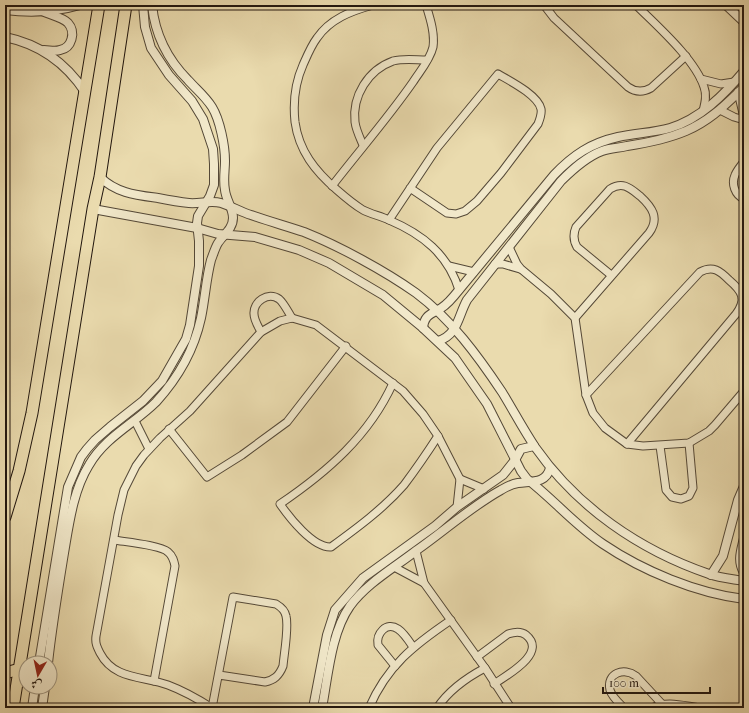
<svg xmlns="http://www.w3.org/2000/svg" width="749" height="713" viewBox="0 0 749 713" font-family="'IM FELL French Canon',Amiri,serif">
	<style>
		.lines { fill: none; stroke-linecap: round; stroke-linejoin: round }
		.minor-casing { stroke: #544837; stroke-width: 9 }
		.tertiary-casing { stroke: #544837; stroke-width: 10 }
		.primary-casing { stroke: #22170f; stroke-width: 13 }
		.minor { stroke: #f1e8ca; stroke-width: 7 }
		.tertiary { stroke: #f1e8ca; stroke-width: 8 }
		.primary { stroke: #eadbae; stroke-width: 11 }
	</style>
	<rect width="100%" height="100%" fill="#eadbae"/>
	<filter id="stains"><feTurbulence type="fractalNoise" baseFrequency=".005" numOctaves="4"/><feColorMatrix values="0 0 0 0 .2 0 0 0 0 .09 0 0 0 0 .02 0 0 0 .5 -.17"/></filter>
	<radialGradient id="worn" r=".72"><stop offset=".6" stop-color="#630" stop-opacity="0"/><stop offset="1" stop-color="#630" stop-opacity=".3"/></radialGradient>
	<g class="lines">
		<defs>
			<g id="minor">
				<path d="M373,5C351,11 330,19 317,38C311,46 307,56 303,65C295,83 293,103 295,122C299,151 315,171 337,190C345,197 353,204 363,210C371,214 380,216 389,220C422,234 448,254 459,290"/>
				<path d="M544,5L554,18L628,87C635,92 642,93 651,88L686,56"/>
				<path d="M636,5C657,26 695,59 704,87C707,95 705,103 703,111"/>
				<path d="M701,79L721,84L734,82"/>
				<path d="M738,92L744,118"/>
				<path d="M720,110L734,117L744,120"/>
				<path d="M363,145C360,138 356,130 355,122C352,96 368,70 393,61C404,58 416,60 427,60"/>
				<path d="M744,161C741,166 737,170 735,175C731,184 735,195 744,199"/>
				<path d="M332,186C359,151 388,118 413,82C420,71 430,60 433,47C435,33 430,18 426,5"/>
				<path d="M389,220L437,148L498,74C510,81 538,95 541,109C542,114 540,119 538,124L501,173L477,201L465,211L456,214L447,213L410,188"/>
				<path d="M509,247L517,264L521,269L551,294L575,318L586,395L593,413L605,428L627,444L643,446L689,443L709,431L715,425L744,391"/>
				<path d="M495,264H503L520,269"/>
				<path d="M449,266L474,272"/>
				<path d="M575,318L649,233C660,218 652,207 640,196C630,188 623,181 610,189L576,227C573,234 573,240 577,247L611,275"/>
				<path d="M261,332C258,326 254,320 254,314C253,302 268,291 279,299C284,303 288,312 292,318"/>
				<path d="M393,383C369,436 327,472 280,504C289,517 313,548 331,547C357,528 383,509 404,485C416,469 427,453 438,436"/>
				<path d="M586,395L700,272C713,265 720,271 729,280C742,291 747,299 736,314L627,444"/>
				<path d="M135,421L149,449"/>
				<path d="M169,429L207,477L242,455L287,422L346,346"/>
				<path d="M660,446L666,490L672,497L681,499L689,496L693,488L689,443"/>
				<path d="M460,479L484,489"/>
				<path d="M114,540C126,542 160,545 168,552C173,556 174,561 175,566L154,681"/>
				<path d="M416,551L424,583L485,668L511,708"/>
				<path d="M394,567L424,583"/>
				<path d="M477,657L508,634C514,632 521,631 526,635C548,653 507,675 494,684"/>
				<path d="M395,666L378,645C376,634 386,621 398,629C404,633 409,641 413,647"/>
				<path d="M212,708C198,699 184,691 168,685C143,676 114,680 100,653C97,647 95,643 96,636L118,515L124,490L136,466L144,455L160,438L190,411L261,332L280,321L292,318L316,325L403,391L423,414L438,436L460,479L457,507"/>
				<path d="M212,708L233,597L276,604C281,607 285,610 286,616C289,627 284,654 283,666C279,676 274,680 265,682L219,675"/>
				<path d="M369,708C387,666 414,645 451,620"/>
				<path d="M437,708C449,690 466,678 485,668"/>
				<path d="M624,708C619,703 612,697 610,690C606,673 624,667 636,676L662,704"/>
				<path d="M652,708C667,700 684,706 700,708"/>
			</g>
			<g id="tertiary">
				<path d="M726,5L744,22"/>
				<path d="M5,10C30,13 56,12 80,5"/>
				<path d="M42,11C50,15 62,17 68,23C76,32 72,48 60,50C55,52 49,50 44,50"/>
				<path d="M5,37C39,44 66,63 85,92"/>
				<path d="M100,177C116,193 136,195 158,198C168,200 179,202 189,203C200,204 211,200 221,203C231,206 241,212 251,215C268,221 286,226 304,232C339,246 385,271 416,293C451,319 478,356 502,392C513,410 523,429 535,447C577,507 639,550 709,574C720,578 733,579 744,581"/>
				<path d="M93,209L197,228L218,234L255,237L299,250L329,263L383,295L423,328L455,358L487,404L521,471L527,479C553,499 575,525 603,544C643,571 696,593 744,599"/>
				<path d="M423,328C424,318 428,315 436,311C443,308 449,302 454,296L554,175C573,155 591,143 618,137C635,133 653,133 670,128C700,119 724,95 744,71"/>
				<path d="M438,341C458,335 458,316 467,300L561,181C573,169 586,157 602,151C610,148 619,148 627,146C647,143 667,139 686,131C711,120 725,105 744,87"/>
				<path d="M744,538C741,551 737,561 744,573"/>
				<path d="M711,575L723,556L738,500L744,486"/>
				<path d="M39,663L68,487L81,457L87,449L95,440L110,427L143,401L162,381L186,339L190,325L199,266V241L197,223L198,216L210,196L214,185V164L213,149L203,119L192,101L169,75L151,48L145,27L143,5"/>
				<path d="M48,663C52,626 58,590 64,553C69,524 73,491 89,465C105,437 134,424 156,402C178,378 194,350 201,318C205,299 206,279 211,260C213,255 215,248 218,243C223,235 233,229 233,218C233,208 226,200 225,190C223,181 225,170 225,161C225,146 220,120 212,107C205,96 196,89 188,80C167,59 155,34 152,5"/>
				<path d="M32,708L35,687"/>
				<path d="M42,708L45,687"/>
				<path d="M313,708L327,635L335,610L363,578L435,526L457,507L503,475L515,460L521,449L534,446"/>
				<path d="M322,708C328,676 331,633 350,606C367,583 394,568 417,550C444,531 472,506 501,490C506,487 512,484 518,483C531,481 546,484 550,468"/>
			</g>
			<g id="primary">
				<path d="M5,517L19,471L32,413L99,5"/>
				<path d="M5,673L20,669"/>
				<path d="M13,708L93,209L100,177L126,5"/>
			</g>
		</defs>
		<use href="#minor" class="minor-casing"/>
		<use href="#tertiary" class="tertiary-casing"/>
		<use href="#primary" class="primary-casing"/>
		<use href="#minor" class="minor"/>
		<use href="#tertiary" class="tertiary"/>
		<use href="#primary" class="primary"/>
	</g>
	<rect width="749" height="713" fill="none" stroke="#eadbae" stroke-width="20"/>
	<rect x="6" y="6" width="737" height="701" fill="none" stroke="#22170f" stroke-width="2"/>
	<rect x="10" y="10" width="729" height="693" fill="none" stroke="#22170f"/>
	<g transform="translate(38 675) rotate(189)"><circle r="19" fill="#f1e8ca" stroke="#9e947f"/>
	<path d="M0-3L7 15L0 10L-7 15Z" fill="#8f2418"/>
	<text y="-6" font-size="11" font-weight="bold" text-anchor="middle" fill="#22170f">ش</text>
	</g>
	<path d="M603 687v6h107v-6" fill="none" stroke="#22170f" stroke-width="2"/>
	<text x="609" y="687" font-size="12" fill="#22170f" stroke="#f1e8ca" stroke-width="3" paint-order="stroke">100 m</text>
	<rect width="100%" height="100%" filter="url(#stains)"/>
	<rect width="100%" height="100%" fill="url(#worn)"/>
</svg>
